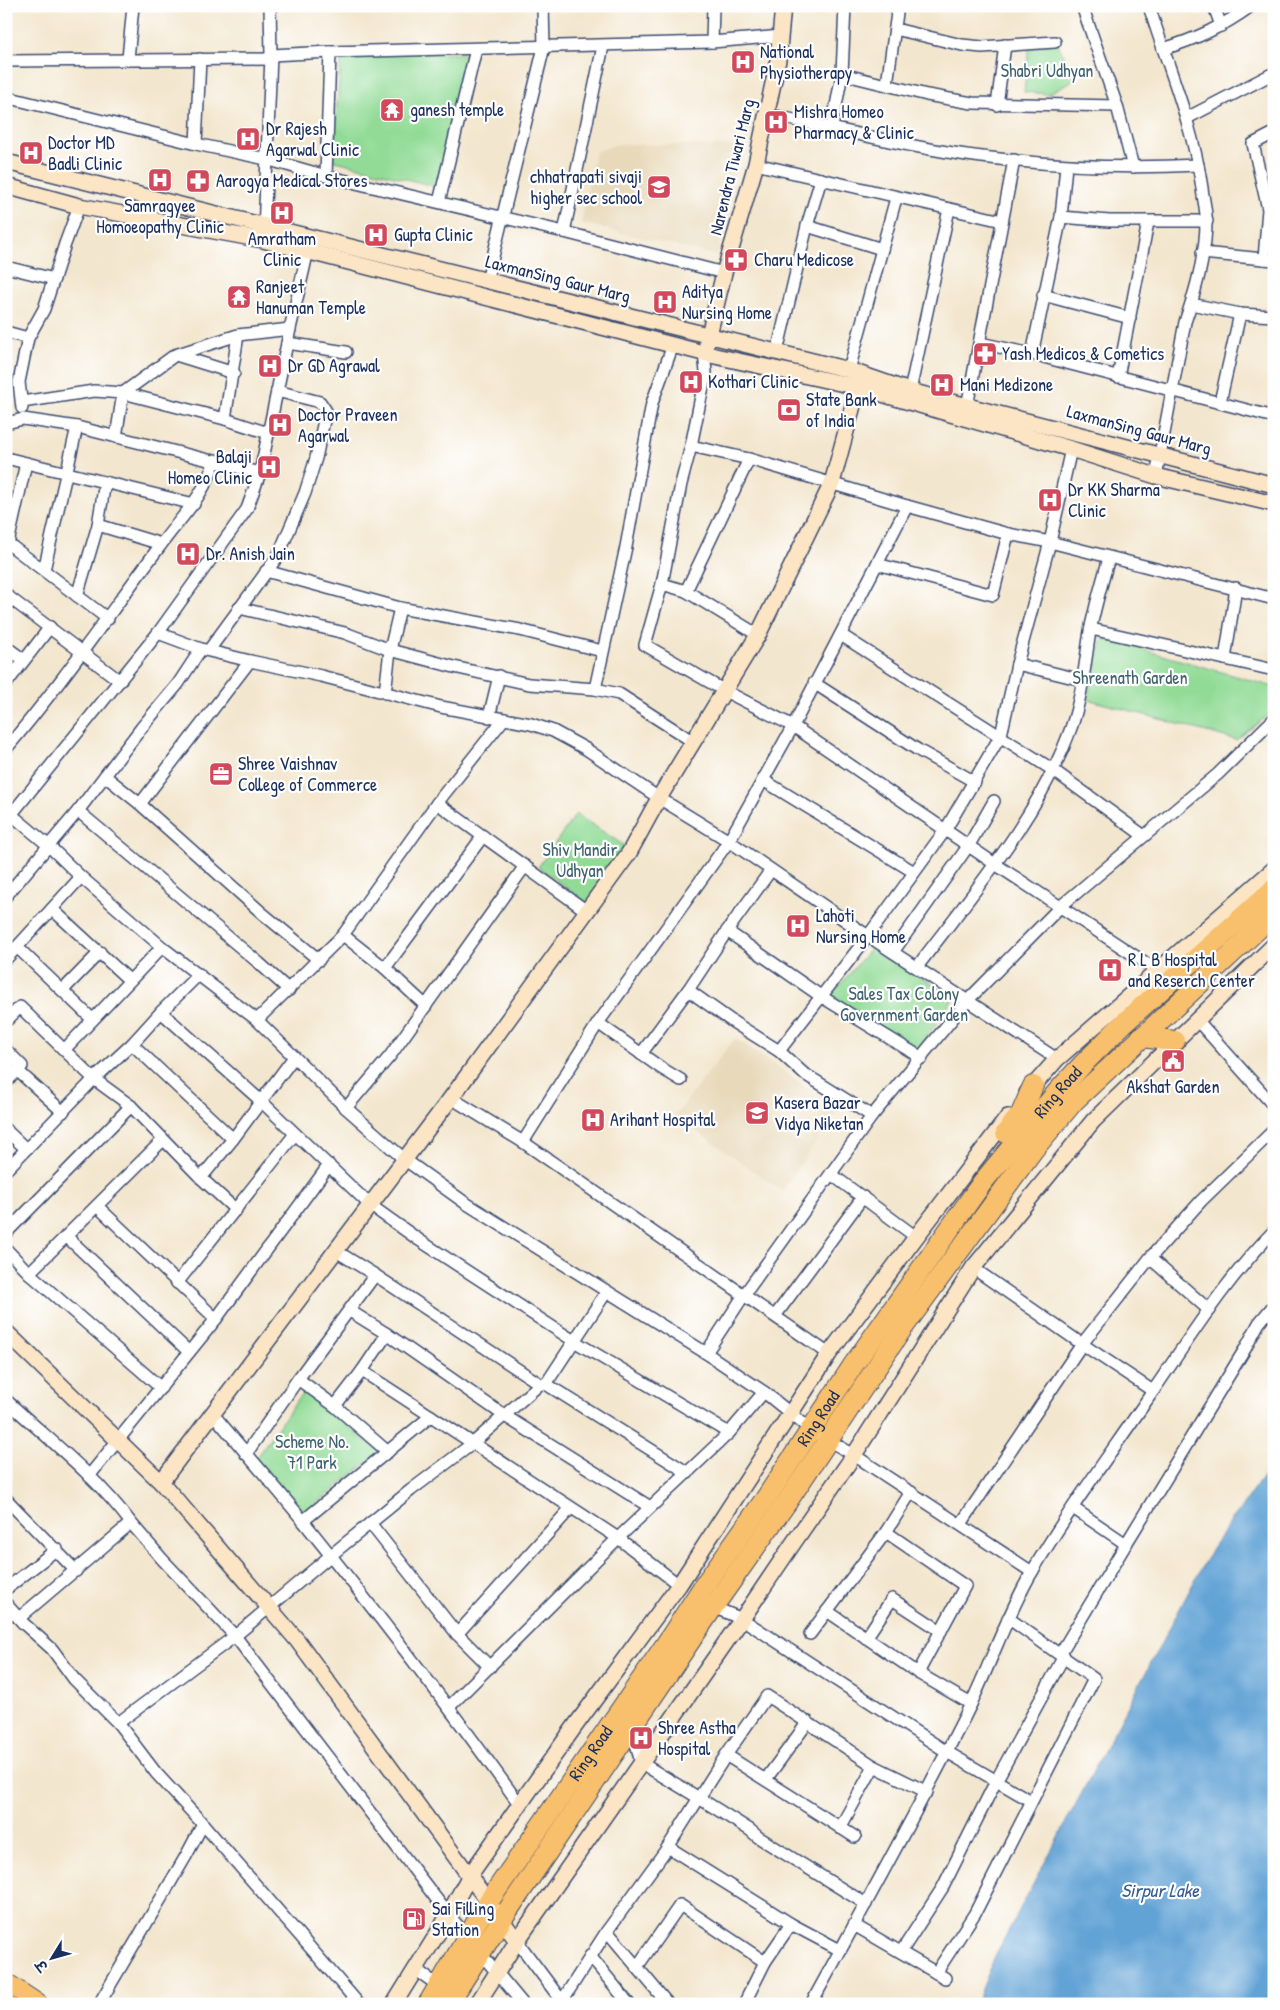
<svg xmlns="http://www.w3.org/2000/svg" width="1280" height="2010" viewBox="0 0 1280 2010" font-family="'Patrick Hand','Playpen Sans Deva',sans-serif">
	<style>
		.built { fill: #e8d9ba }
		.green { fill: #92db96; stroke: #56857a }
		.water { fill: #62a3d5; stroke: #3e699a }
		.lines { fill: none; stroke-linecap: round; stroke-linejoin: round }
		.street-casing { stroke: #3b4a6f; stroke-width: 14 }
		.secondary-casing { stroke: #3b4a6f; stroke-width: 18 }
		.primary-casing { stroke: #3b4a6f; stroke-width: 20 }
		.highway-casing { stroke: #3b4a6f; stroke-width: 22 }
		.street { stroke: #fff; stroke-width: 11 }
		.secondary { stroke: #fce5c4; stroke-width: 15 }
		.primary { stroke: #f8bf6c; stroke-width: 18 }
		.highway { stroke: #f8bf6c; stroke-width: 20 }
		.labels { text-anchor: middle; stroke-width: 4.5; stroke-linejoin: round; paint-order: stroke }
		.poi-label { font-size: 18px; fill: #1b2f5e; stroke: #fff; text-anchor: start }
		.park-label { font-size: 18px; fill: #3f636f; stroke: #fff }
		.street-label { font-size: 18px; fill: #1b2f5e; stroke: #fff }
		.water-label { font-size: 19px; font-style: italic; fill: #375d8e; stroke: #fff }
	</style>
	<rect width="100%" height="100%" fill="#fff"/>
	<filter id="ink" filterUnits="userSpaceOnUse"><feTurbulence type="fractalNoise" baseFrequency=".02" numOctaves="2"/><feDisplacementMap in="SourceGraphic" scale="10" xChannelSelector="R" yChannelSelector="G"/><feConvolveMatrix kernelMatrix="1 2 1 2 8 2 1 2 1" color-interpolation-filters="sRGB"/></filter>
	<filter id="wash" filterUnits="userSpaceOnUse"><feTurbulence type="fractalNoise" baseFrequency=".0096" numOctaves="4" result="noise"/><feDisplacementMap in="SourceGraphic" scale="20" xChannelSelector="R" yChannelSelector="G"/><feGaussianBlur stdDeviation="1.12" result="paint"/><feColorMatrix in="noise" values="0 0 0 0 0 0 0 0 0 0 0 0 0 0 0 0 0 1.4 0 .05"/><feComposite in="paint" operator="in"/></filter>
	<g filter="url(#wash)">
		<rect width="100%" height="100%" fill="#f3e6ce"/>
		<g class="built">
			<path d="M618,144L739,146L717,256L581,223L595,152Z"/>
			<path d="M735,1038L839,1109L782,1191L675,1116Z"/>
		</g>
		<g class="green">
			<path d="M1057,42L1075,79L1048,94L1024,92L1029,46Z"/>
			<path d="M342,50L470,54L445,189L332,160Z"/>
			<path d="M1103,638L1274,687V711L1236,740L1087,699Z"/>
			<path d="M576,814L625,846L587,903L538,867Z"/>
			<path d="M871,948L955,997L917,1050L831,996Z"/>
			<path d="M304,1391L380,1452L305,1513L255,1459Z"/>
		</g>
		<path class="water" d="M1267,1471L1274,1476V2004H976L996,1954L1212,1548Z"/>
	</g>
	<g filter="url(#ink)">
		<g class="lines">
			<defs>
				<g id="street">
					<path d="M1082,6L1117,106L1133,167"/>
					<path d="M1149,6C1168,67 1193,125 1202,188C1203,199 1207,211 1206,222C1206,253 1195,293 1185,322L1156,476"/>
					<path d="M1214,6L1221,26"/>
					<path d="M895,29L962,45L982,47L1055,42"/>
					<path d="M712,42L713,6"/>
					<path d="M1163,49C1196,39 1222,27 1251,6"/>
					<path d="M271,55L330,52L712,42L781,36"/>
					<path d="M128,59L133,6"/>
					<path d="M6,61L271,59"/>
					<path d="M842,74L927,95L972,103L1117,106"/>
					<path d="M887,84L898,6"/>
					<path d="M6,97L196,144L200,59"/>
					<path d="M997,105L1005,45"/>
					<path d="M765,114C837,128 909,148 982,157C1054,166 1126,169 1198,165"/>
					<path d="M1187,118L1274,73"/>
					<path d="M832,127L842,74L845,6"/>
					<path d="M196,144L266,159L326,176L564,232L603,46"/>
					<path d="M756,164L1002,221"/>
					<path d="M326,176L330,52"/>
					<path d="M439,202L476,49"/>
					<path d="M1061,217L1109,221H1207"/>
					<path d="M807,226L882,249"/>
					<path d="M264,232L271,55L270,6"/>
					<path d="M564,232L724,273"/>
					<path d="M1202,253L1274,260"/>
					<path d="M1264,259L1268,209L1253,144L1274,133"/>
					<path d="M6,267L54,279"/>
					<path d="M487,281L544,47L543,6"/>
					<path d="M1043,295L1130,318"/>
					<path d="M1191,304L1240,314L1274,316"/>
					<path d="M6,332L28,338"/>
					<path d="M287,343L346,352"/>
					<path d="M980,343L1032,354L1274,417"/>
					<path d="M777,352L807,226L821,179"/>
					<path d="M704,353L706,372L691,446L681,484L662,584L645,645L725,691L793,726L995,864L1158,971"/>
					<path d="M1032,354L1061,217L1066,166"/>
					<path d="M176,355L234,373"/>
					<path d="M849,370L896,198"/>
					<path d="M1118,377L1148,222"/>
					<path d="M910,391L949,209"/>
					<path d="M22,402L94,391L123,393L175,355L238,335L290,329"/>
					<path d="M1220,402L1240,314"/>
					<path d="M22,408L19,382L28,338L44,309L65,244L79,206"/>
					<path d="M966,412L1014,160"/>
					<path d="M225,419L238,335"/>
					<path d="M6,423L23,419L77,427L260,473"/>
					<path d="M116,437L123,393L225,419L268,433"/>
					<path d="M691,446L749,459L907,506L1008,534L1050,542L1274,599"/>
					<path d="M6,458L194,504"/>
					<path d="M98,525L161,544"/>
					<path d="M6,542L108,619"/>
					<path d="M8,543L26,463"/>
					<path d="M877,564L993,595L1008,534"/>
					<path d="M44,570L77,427"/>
					<path d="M266,571L400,608L520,630L602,651"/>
					<path d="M662,584L686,591L758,635"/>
					<path d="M686,591L749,459"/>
					<path d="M6,595L120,681"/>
					<path d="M77,596L98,525L105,482"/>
					<path d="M239,608L345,633L390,650L454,667L529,684L595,689L619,694L692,741"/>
					<path d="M1091,629L1274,670"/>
					<path d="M158,633L201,649L250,661L321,676L441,707L531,724L553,731L586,749L659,798L729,841L868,936L1057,1059"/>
					<path d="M841,635L1053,770L1144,836"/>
					<path d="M6,647L24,660"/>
					<path d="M209,650L278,556L305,493L316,458L326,411L320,402L277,391"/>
					<path d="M1225,659L1236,588"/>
					<path d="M1017,664L1082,680"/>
					<path d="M814,683L918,750L975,782"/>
					<path d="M6,684L50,627"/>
					<path d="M595,689L626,547L652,403L673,345"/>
					<path d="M385,693L390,650L400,608"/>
					<path d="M489,717L499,676"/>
					<path d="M6,749C61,684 109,614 160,546C182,515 203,499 215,460"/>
					<path d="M105,776L140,804L262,913L319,960"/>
					<path d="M763,780L914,872"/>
					<path d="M437,803L588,912"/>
					<path d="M140,804L250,661"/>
					<path d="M78,811L259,963L289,990"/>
					<path d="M12,815L49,846L81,877L162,947L257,1020L346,1108L404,1159L464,1202L706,1353L764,1392L811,1430L854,1455L1032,1572"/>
					<path d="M6,821L158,633L247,509L260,473L290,329L309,246"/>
					<path d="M6,896L78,811L142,727L178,684L201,649"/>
					<path d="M52,909L129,980"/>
					<path d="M727,931L822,997L922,1058"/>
					<path d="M343,935L385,968L426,1006"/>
					<path d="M17,947L92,1019"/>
					<path d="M893,952L969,845L994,801"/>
					<path d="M6,959L81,877"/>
					<path d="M917,967C972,894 1040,815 1071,728C1082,698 1085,663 1090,631C1095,607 1102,582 1109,558"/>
					<path d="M385,968L483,836"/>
					<path d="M63,990L100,952"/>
					<path d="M688,990L733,1022L779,1051L803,1073L872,1116"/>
					<path d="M161,1012L261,1101L370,1205L419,1240L574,1341L729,1433"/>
					<path d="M257,1020L343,935L437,803L503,720"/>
					<path d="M1197,1020L1274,1106"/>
					<path d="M6,1021L20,1007L94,1079L131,1106L201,1178L236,1210"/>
					<path d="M598,1023L661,1068L681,1080"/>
					<path d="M132,1044L233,1139"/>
					<path d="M65,1049L162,947"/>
					<path d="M6,1050L22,1066L6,1082"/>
					<path d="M779,1051L868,936L946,829L1001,735L1017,664L1050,542L1071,449"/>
					<path d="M641,1054L688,990L727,931L771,870"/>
					<path d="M18,1071L63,1112"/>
					<path d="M451,1098L523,1142L829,1354"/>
					<path d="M346,1108L390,1056L525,866"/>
					<path d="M6,1130L26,1149"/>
					<path d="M523,1142L598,1023L729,841L793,726L907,506"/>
					<path d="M6,1170L94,1079L132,1044L161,1012L199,974"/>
					<path d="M831,1174L916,1237"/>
					<path d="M201,1178L233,1139L294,1057"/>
					<path d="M97,1206L216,1319"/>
					<path d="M6,1233L131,1106"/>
					<path d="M66,1236L189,1352"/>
					<path d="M6,1249L29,1273L161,1388"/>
					<path d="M336,1251L375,1275L540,1384"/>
					<path d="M1150,1258L1209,1310"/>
					<path d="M973,1268L1082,1344L1153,1391"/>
					<path d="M29,1273L163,1140"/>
					<path d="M177,1283L295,1134"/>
					<path d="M350,1311L387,1334L505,1416L650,1507"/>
					<path d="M775,1316L863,1197"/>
					<path d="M706,1353L744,1295L872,1116L968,1000L1061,906L1218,774L1274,719"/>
					<path d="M362,1371L618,1538L679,1585"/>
					<path d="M298,1379L335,1406L388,1452"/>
					<path d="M546,1384L688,1473"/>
					<path d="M6,1400C49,1440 96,1476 131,1523"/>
					<path d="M335,1406L362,1371L387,1334"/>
					<path d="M213,1414C243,1450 274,1485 304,1522C378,1614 451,1709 520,1805"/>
					<path d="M246,1454L298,1379L375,1275"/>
					<path d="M89,1476L216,1319L329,1165"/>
					<path d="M6,1499L76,1571"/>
					<path d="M303,1521L431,1416"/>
					<path d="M370,1523L457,1634"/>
					<path d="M961,1524L1082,1344L1150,1258L1201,1201L1274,1130"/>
					<path d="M886,1532L965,1586L918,1673"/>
					<path d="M1126,1544L1245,1349L1259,1323L1274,1305"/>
					<path d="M6,1589L57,1549"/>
					<path d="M6,1604L23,1623L52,1649L74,1679L118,1723L156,1773L203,1824L359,2004"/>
					<path d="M713,1607L742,1619L947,1752L1031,1801"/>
					<path d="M827,1611L918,1673L971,1704"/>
					<path d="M19,1618L131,1523L162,1559L235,1636L448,1914L523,2004"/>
					<path d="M810,1634L886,1532L911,1492"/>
					<path d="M866,1638L892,1599L941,1631"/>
					<path d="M1060,1654L1126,1544L1073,1508"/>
					<path d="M490,1667L457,1634L571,1508"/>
					<path d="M449,1707L618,1538L729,1433L764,1392"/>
					<path d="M118,1723L235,1636L330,1556L411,1490L472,1444L540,1384H546L607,1291"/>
					<path d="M632,1728L641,1763L699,1798L750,1830L758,1837L866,1904"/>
					<path d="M726,1755L855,1837"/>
					<path d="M766,1779L808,1722"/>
					<path d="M840,1828L874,1766"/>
					<path d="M668,1847L791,1924L840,1950"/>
					<path d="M854,1925L945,1978"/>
					<path d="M607,1931L668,2004"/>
					<path d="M517,1941L564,2004"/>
					<path d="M901,1952L943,1887L996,1781L1064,1656"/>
					<path d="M590,1956L629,2004"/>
					<path d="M637,1967L680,1905L765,1962"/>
					<path d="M415,1969L439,1986"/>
					<path d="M936,1973L975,1913L1094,1679L1008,1618"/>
					<path d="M562,2001L607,1931L668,1847L726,1755L767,1696L874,1766L927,1792"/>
					<path d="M99,2004L186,1856L203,1824"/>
					<path d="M744,2004L765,1962L791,1924"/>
					<path d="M811,2004C864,1907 918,1810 967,1712C990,1666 1006,1616 1032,1572C1068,1510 1111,1453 1151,1394C1189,1339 1226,1279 1274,1231"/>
				</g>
				<g id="secondary">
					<path d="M6,162L849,370L910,391L1274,485"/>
					<path d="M6,186L79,206L263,240L715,356L858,387L1071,449L1156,476L1274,504"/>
					<path d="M707,343L724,273L756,164L778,60L783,6"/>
					<path d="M1027,1093L1057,1059L1274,869"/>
					<path d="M6,1332L161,1482L297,1640L517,1941"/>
					<path d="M161,1482L451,1098L629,853L659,798L758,635L832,483L858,387"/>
					<path d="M394,2004L441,1928L470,1875L575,1726L679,1585L829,1354L916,1237L1008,1117"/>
					<path d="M477,2004L517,1941L742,1619L792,1545L854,1455L973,1268L1093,1121L1274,945"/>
				</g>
				<g id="primary">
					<path d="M6,1982L39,2004"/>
					<path d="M6,2004H7"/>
				</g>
				<g id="highway">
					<path d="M1141,1037L1175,1041"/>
					<path d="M1006,1133L1021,1114L1033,1086"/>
					<path id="s1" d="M428,2004L489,1901L666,1644L705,1584L768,1495L854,1364L982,1183L1058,1091L1082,1065L1125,1022L1274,889"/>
					<path d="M448,2004L502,1919L713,1607L787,1502L902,1329L1033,1150L1074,1101L1274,914"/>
				</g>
			</defs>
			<use href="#street" class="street-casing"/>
			<use href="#secondary" class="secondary-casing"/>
			<use href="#primary" class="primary-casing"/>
			<use href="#highway" class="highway-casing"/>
			<use href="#street" class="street"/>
			<use href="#secondary" class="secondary"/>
			<use href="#primary" class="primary"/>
			<use href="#highway" class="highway"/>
		</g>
	</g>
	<defs>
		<symbol id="hospital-square" viewBox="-11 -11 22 22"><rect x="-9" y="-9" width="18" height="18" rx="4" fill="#d1495b" stroke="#fff"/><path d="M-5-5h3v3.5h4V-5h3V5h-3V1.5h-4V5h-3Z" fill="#fff"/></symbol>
		<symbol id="temple-square" viewBox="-11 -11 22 22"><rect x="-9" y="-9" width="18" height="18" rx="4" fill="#d1495b" stroke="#fff"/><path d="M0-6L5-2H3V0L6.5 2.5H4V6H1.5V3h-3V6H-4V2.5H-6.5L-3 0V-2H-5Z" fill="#fff"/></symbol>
		<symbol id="pharmacy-square" viewBox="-11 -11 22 22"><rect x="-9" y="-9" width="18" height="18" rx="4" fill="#d1495b" stroke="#fff"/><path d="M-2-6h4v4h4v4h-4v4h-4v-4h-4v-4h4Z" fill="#fff"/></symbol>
		<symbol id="school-square" viewBox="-11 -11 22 22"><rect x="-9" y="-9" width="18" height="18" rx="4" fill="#d1495b" stroke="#fff"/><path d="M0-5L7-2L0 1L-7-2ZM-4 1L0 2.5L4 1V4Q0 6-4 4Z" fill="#fff"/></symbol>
		<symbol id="bank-square" viewBox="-11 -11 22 22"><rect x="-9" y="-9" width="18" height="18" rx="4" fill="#d1495b" stroke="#fff"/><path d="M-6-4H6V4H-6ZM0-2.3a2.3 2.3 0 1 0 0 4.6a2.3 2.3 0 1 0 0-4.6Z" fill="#fff"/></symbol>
		<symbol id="office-square" viewBox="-11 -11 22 22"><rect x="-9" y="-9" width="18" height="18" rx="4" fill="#d1495b" stroke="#fff"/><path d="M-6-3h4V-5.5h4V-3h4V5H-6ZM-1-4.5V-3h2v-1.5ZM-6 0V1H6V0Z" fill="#fff"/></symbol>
		<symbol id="civic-square" viewBox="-11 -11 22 22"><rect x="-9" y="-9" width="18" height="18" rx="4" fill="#d1495b" stroke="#fff"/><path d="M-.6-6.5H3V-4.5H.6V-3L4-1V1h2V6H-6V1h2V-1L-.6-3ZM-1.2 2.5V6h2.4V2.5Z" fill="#fff"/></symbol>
		<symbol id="fuel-square" viewBox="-11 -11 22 22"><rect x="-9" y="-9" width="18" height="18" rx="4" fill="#d1495b" stroke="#fff"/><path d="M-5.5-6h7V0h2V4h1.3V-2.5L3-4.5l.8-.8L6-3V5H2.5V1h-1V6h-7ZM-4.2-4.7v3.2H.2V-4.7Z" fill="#fff"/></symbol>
	</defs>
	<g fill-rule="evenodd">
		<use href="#hospital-square" x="729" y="48" width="28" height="28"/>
		<use href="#temple-square" x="378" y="96" width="28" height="28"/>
		<use href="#hospital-square" x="762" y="108" width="28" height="28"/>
		<use href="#hospital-square" x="234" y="125" width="28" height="28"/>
		<use href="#hospital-square" x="17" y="139" width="28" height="28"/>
		<use href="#hospital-square" x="146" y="166" width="28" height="28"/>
		<use href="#pharmacy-square" x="184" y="167" width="28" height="28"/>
		<use href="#school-square" x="645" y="173" width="28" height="28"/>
		<use href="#hospital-square" x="268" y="199" width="28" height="28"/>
		<use href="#hospital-square" x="362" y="221" width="28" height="28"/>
		<use href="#pharmacy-square" x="722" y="246" width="28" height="28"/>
		<use href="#temple-square" x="225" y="283" width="28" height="28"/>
		<use href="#hospital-square" x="651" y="288" width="28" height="28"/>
		<use href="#pharmacy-square" x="971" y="340" width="28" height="28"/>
		<use href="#hospital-square" x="256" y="352" width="28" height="28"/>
		<use href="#hospital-square" x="677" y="368" width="28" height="28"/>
		<use href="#hospital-square" x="928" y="371" width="28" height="28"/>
		<use href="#bank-square" x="775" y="396" width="28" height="28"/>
		<use href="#hospital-square" x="266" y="411" width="28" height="28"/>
		<use href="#hospital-square" x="255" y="453" width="28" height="28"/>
		<use href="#hospital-square" x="1036" y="486" width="28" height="28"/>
		<use href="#hospital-square" x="174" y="540" width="28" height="28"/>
		<use href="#office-square" x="207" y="760" width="28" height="28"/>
		<use href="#hospital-square" x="784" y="912" width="28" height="28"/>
		<use href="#hospital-square" x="1096" y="956" width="28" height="28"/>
		<use href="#civic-square" x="1159" y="1047" width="28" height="28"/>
		<use href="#school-square" x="743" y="1099" width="28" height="28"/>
		<use href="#hospital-square" x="579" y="1106" width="28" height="28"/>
		<use href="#hospital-square" x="627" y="1724" width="28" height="28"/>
		<use href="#fuel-square" x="400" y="1905" width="28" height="28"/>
	</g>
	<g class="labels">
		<g class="poi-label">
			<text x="760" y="58">National<tspan x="760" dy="21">Physiotherapy</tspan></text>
			<text x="410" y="116">ganesh temple</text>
			<text x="794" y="118">Mishra Homeo<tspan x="794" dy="21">Pharmacy &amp; Clinic</tspan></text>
			<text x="266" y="135">Dr Rajesh<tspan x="266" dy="21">Agarwal Clinic</tspan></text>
			<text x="48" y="149">Doctor MD<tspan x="48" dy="21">Badli Clinic</tspan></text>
			<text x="642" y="183" text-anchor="end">chhatrapati sivaji<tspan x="642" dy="21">higher sec school</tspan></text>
			<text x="216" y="187">Aarogya Medical Stores</text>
			<text x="160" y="212" text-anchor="middle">Samragyee<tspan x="160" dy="21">Homoeopathy Clinic</tspan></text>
			<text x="394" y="241">Gupta Clinic</text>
			<text x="282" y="245" text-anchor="middle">Amratham<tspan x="282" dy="21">Clinic</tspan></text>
			<text x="754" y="266">Charu Medicose</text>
			<text x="256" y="293">Ranjeet<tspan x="256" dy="21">Hanuman Temple</tspan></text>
			<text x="682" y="298">Aditya<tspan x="682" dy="21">Nursing Home</tspan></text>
			<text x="1002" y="360">Yash Medicos &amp; Cometics</text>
			<text x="288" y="372">Dr GD Agrawal</text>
			<text x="708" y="388">Kothari Clinic</text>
			<text x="960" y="391">Mani Medizone</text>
			<text x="806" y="406">State Bank<tspan x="806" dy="21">of India</tspan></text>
			<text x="298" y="421">Doctor Praveen<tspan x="298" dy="21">Agarwal</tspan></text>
			<text x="252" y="463" text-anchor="end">Balaji<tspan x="252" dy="21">Homeo Clinic</tspan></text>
			<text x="1068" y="496">Dr KK Sharma<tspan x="1068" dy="21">Clinic</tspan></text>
			<text x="206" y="560">Dr. Anish Jain</text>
			<text x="238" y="770">Shree Vaishnav<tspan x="238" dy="21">College of Commerce</tspan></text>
			<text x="816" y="922">Lahoti<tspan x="816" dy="21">Nursing Home</tspan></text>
			<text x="1128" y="966">R L B Hospital<tspan x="1128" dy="21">and Reserch Center</tspan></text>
			<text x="1173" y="1093" text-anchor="middle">Akshat Garden</text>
			<text x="774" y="1109">Kasera Bazar<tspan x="774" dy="21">Vidya Niketan</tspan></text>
			<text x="610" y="1126">Arihant Hospital</text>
			<text x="658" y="1734">Shree Astha<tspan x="658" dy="21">Hospital</tspan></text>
			<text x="432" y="1915">Sai Filling<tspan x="432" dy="21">Station</tspan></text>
		</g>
		<g class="park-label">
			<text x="1047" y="77">Shabri Udhyan</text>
			<text x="1130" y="684">Shreenath Garden</text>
			<text x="580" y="856">Shiv Mandir<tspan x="580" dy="21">Udhyan</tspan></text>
			<text x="904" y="1000">Sales Tax Colony<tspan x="904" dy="21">Government Garden</tspan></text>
			<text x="312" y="1448">Scheme No.<tspan x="312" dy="21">71 Park</tspan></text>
		</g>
		<g class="street-label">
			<text transform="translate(732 167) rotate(-76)" y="6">Narendra Tiwari Marg</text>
			<text transform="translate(558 279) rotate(14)" y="6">LaxmanSing Gaur Marg</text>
			<text transform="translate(1139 430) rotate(15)" y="6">LaxmanSing Gaur Marg</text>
			<text dy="6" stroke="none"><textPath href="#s1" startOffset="1109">Ring Road</textPath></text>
			<text dy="6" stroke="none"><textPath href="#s1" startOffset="704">Ring Road</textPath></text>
			<text dy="6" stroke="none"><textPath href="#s1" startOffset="299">Ring Road</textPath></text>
		</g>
		<g class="water-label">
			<text x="1160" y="1897">Sirpur Lake</text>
		</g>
	</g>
	<rect width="1280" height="2010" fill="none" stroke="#fff" stroke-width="25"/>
	<g transform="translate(52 1958) rotate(233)" stroke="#ffffff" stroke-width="4" paint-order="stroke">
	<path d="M0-4L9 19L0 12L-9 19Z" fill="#1b2f5e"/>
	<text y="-8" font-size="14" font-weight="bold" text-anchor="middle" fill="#1b2f5e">उ</text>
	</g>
</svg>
